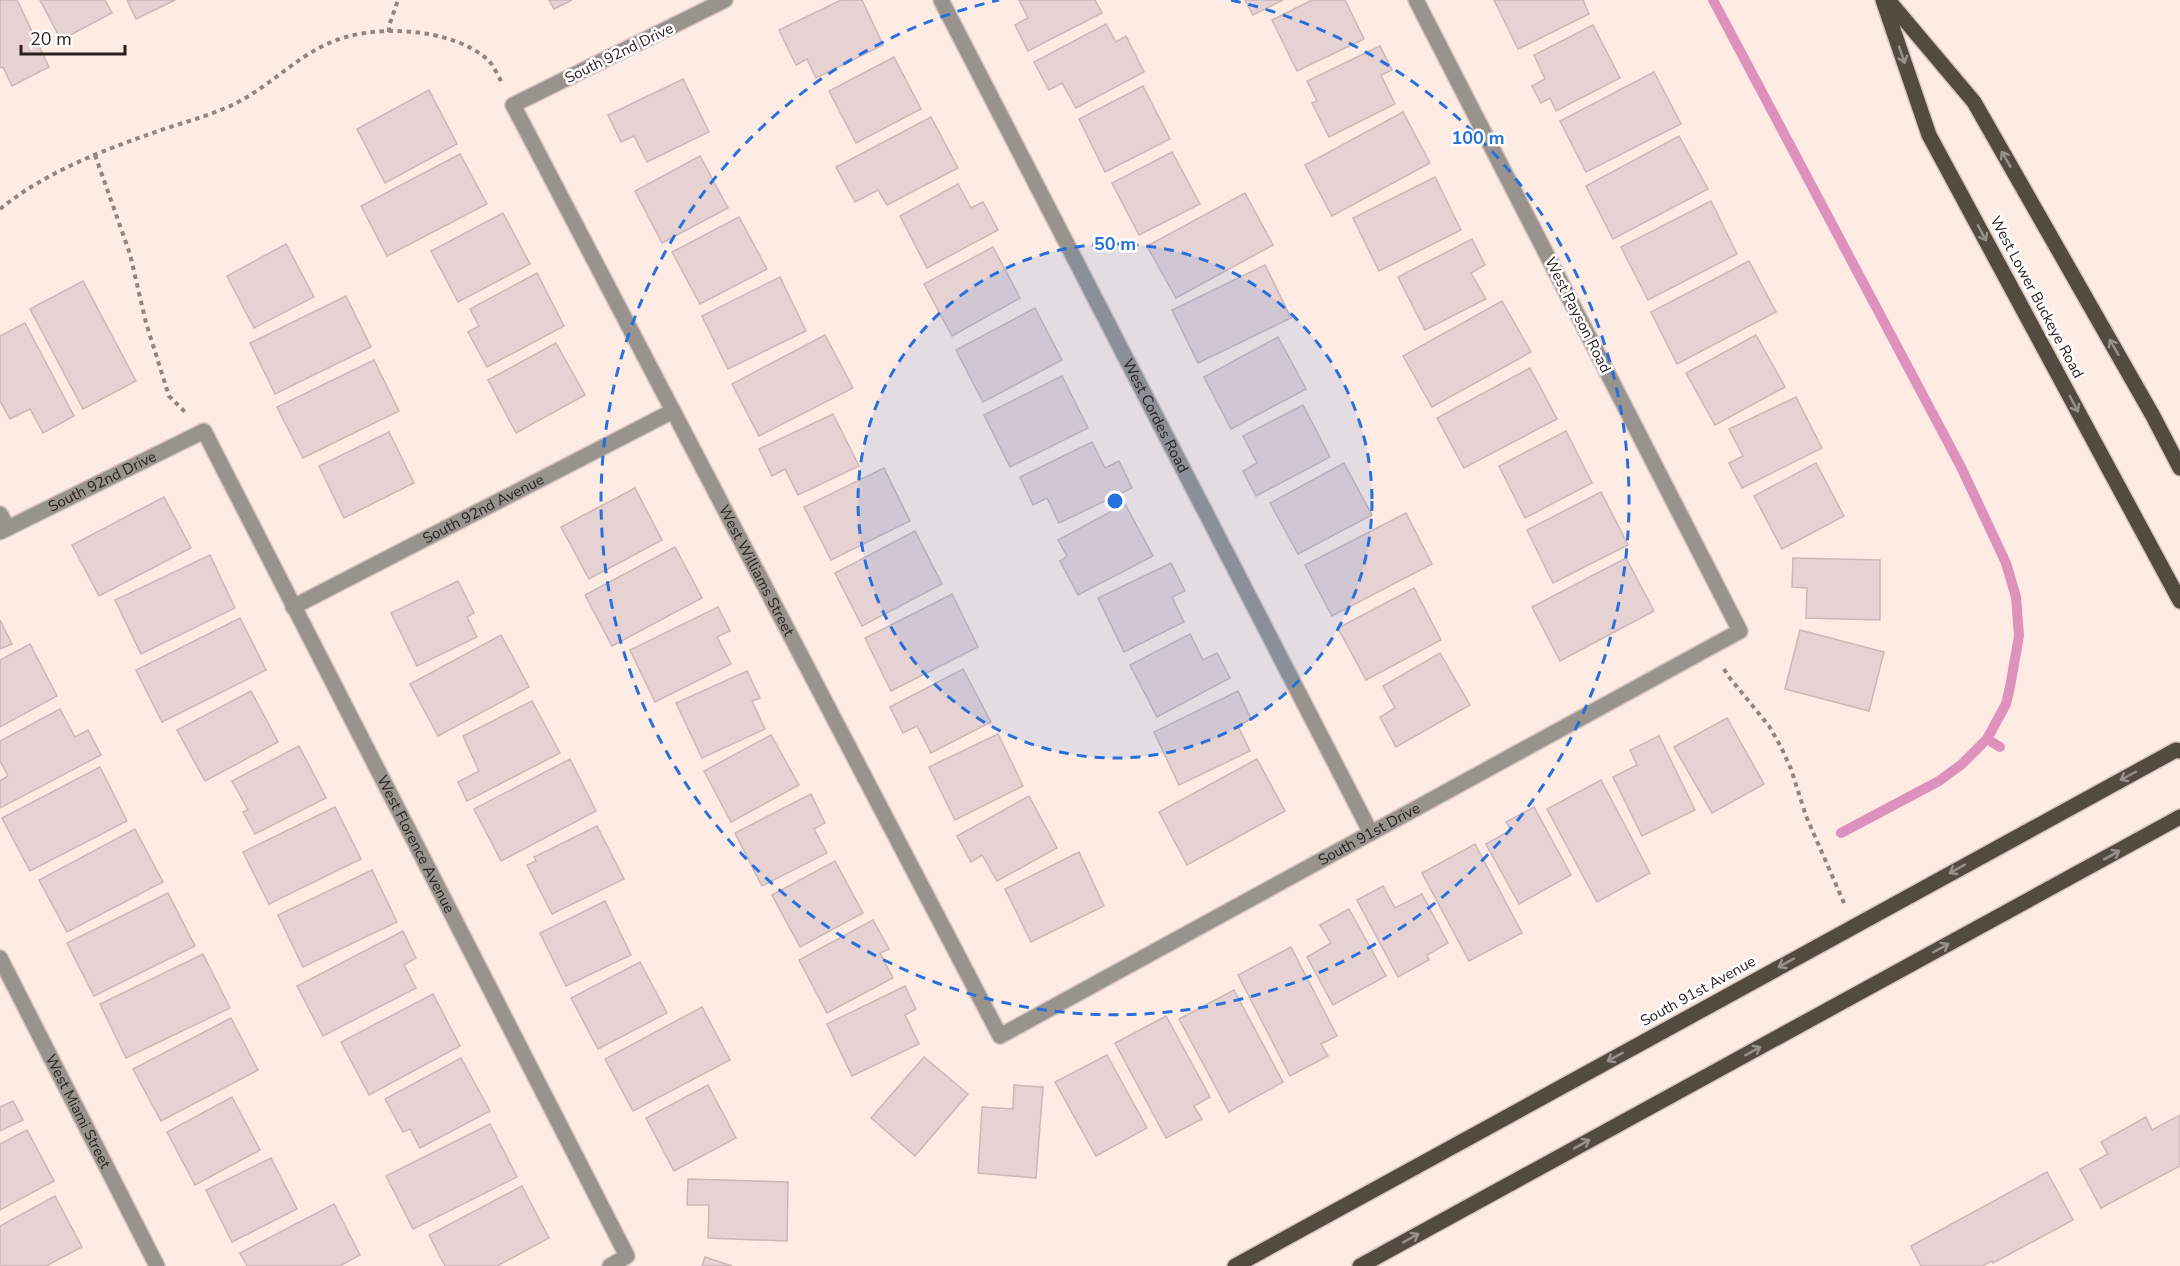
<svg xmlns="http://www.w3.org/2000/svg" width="2180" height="1266" viewBox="0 0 2180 1266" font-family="'Nunito Sans',sans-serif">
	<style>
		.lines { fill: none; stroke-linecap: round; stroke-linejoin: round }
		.stream { stroke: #df91be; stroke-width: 10 }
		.building { fill: #e7d2d3; stroke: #cbb7b8; stroke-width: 1.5 }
		.minor-casing { stroke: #d8c7c1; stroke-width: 18 }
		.major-casing { stroke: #d8c7c1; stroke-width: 18 }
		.path { stroke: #928580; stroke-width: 4; stroke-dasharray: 4.5 4.5; stroke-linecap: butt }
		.minor { stroke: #99938e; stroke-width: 15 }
		.major { stroke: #534a40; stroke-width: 15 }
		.oneway { stroke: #98928c }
		.ring { fill: none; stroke: #2670dc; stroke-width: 3; stroke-dasharray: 10 8 }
		.labels { text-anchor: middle; stroke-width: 5; stroke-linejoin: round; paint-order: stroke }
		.street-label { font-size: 15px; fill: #29221f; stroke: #fff }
		.centre { fill: #2670dc; stroke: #fff; stroke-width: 3 }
		.ring-label { font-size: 18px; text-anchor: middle; font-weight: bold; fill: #2670dc; stroke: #fff; stroke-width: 5; stroke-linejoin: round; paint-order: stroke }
	</style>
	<rect width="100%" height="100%" fill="#feebe4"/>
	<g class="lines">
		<g class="stream">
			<path d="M1713,0L1961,467L2006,563L2016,597L2019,636L2010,687L2006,704L1987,739L1962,764L1939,781L1841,833"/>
			<path d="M1987,739L2000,747"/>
		</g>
	</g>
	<g class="building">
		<path d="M0,0H17L49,67L12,86L3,67L0,68Z"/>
		<path d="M40,0H105L112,13L61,40Z"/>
		<path d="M127,0H175L136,19Z"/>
		<path d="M549,0H572L554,9Z"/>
		<path d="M841,0H862L883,45L816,78L807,59L796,65L779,30Z"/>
		<path d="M1019,0H1095L1102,13L1028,51L1015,25L1028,18Z"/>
		<path d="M1245,0H1283L1253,15Z"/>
		<path d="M1312,0H1345L1364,39L1297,71L1272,20Z"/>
		<path d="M1494,0H1583L1589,14L1518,49Z"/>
		<path d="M1106,24L1116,42L1126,36L1144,72L1076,108L1062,83L1049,90L1034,62Z"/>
		<path d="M1593,25L1620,78L1556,111L1550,98L1541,103L1532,86L1545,79L1534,55Z"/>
		<path d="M1380,46L1392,70L1381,75L1395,104L1329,137L1312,103L1317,101L1307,81Z"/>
		<path d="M894,57L921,109L856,143L829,91Z"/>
		<path d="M1654,72L1681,124L1586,172L1560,121Z"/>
		<path d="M683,79L709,132L647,162L634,136L621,142L608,115Z"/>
		<path d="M1143,86L1170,139L1105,172L1079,119Z"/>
		<path d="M429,90L457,144L385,183L357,129Z"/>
		<path d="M1403,112L1430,163L1332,216L1305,165Z"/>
		<path d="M931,117L958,168L887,205L878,190L855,202L836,167Z"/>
		<path d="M1679,136L1708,189L1613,239L1586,186Z"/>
		<path d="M1172,152L1200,204L1139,235L1112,183Z"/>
		<path d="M460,154L487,204L387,256L361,206Z"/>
		<path d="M700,156L728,208L662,243L635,191Z"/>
		<path d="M1435,177L1461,230L1379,271L1353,218Z"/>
		<path d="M958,184L971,208L983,202L998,230L927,268L900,216Z"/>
		<path d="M1245,193L1273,245L1176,298L1147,246Z"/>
		<path d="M1711,201L1737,254L1648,300L1621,247Z"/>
		<path d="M503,213L530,264L458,302L431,251Z"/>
		<path d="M739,217L767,269L700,304L672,252Z"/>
		<path d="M1472,239L1485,265L1471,273L1486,299L1425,330L1398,277Z"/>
		<path d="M286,244L314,297L254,328L227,276Z"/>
		<path d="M993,247L1020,298L952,336L924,284Z"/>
		<path d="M1749,261L1776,312L1677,364L1651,312Z"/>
		<path d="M1265,265L1291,318L1198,363L1172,310Z"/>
		<path d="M537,273L564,326L487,367L468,332L479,326L470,309Z"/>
		<path d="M780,277L806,331L728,369L702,316Z"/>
		<path d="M83,281L136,381L83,409L30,309Z"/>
		<path d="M346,296L371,347L275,394L250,343Z"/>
		<path d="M1502,301L1531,352L1432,407L1403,356Z"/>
		<path d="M1035,308L1062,360L983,402L956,350Z"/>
		<path d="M25,323L74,416L43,433L30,409L10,419L0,401V336Z"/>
		<path d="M825,335L853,388L759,436L732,384Z"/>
		<path d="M1756,335L1785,387L1715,425L1686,373Z"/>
		<path d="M1278,337L1306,389L1231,429L1204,377Z"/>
		<path d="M556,343L585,395L516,433L488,380Z"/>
		<path d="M374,360L399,411L303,458L277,407Z"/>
		<path d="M1530,368L1557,419L1464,468L1437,418Z"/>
		<path d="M1062,376L1088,428L1010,467L984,415Z"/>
		<path d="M1796,397L1822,448L1742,488L1729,463L1743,456L1729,429Z"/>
		<path d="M1303,405L1330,457L1256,496L1243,471L1257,463L1243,436Z"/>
		<path d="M833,414L859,466L798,495L785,469L772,476L759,449Z"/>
		<path d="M1566,431L1592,483L1525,518L1499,466Z"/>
		<path d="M389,432L414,483L344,518L319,466Z"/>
		<path d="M1092,442L1105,468L1119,461L1132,488L1059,523L1047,498L1033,505L1020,477Z"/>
		<path d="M1344,463L1372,515L1298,554L1270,503Z"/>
		<path d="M1816,463L1844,516L1782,549L1754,496Z"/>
		<path d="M884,468L910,521L831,560L804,507Z"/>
		<path d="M635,488L662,540L589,579L561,527Z"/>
		<path d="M1601,492L1628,545L1553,583L1527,530Z"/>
		<path d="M164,497L191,548L99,596L72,545Z"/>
		<path d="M1125,504L1153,556L1078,595L1060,561L1067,556L1058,540Z"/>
		<path d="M1406,513L1432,564L1332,616L1305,565Z"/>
		<path d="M915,531L942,584L862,626L835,573Z"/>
		<path d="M675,547L702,598L612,646L585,595Z"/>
		<path d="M210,555L235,608L141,654L115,600Z"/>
		<path d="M1626,558L1654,611L1560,661L1532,607Z"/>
		<path d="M1793,558L1880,560V620L1806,618L1807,588L1792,587Z"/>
		<path d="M1171,563L1185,591L1172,597L1184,622L1124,652L1098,598Z"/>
		<path d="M458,581L474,613L467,617L477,637L417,666L391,613Z"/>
		<path d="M1414,588L1441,640L1366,680L1338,628Z"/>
		<path d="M952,594L978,647L891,691L865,638Z"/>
		<path d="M718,607L730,631L717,637L731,664L655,702L630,650Z"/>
		<path d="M240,618L266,670L162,722L136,670Z"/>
		<path d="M0,620L12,644L0,649Z"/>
		<path d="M1800,630L1884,652L1869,711L1785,689Z"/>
		<path d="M1190,634L1203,660L1217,653L1230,678L1157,717L1130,665Z"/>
		<path d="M501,635L529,687L438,736L410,684Z"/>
		<path d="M30,644L57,696L0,727V660Z"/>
		<path d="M1440,653L1470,705L1396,747L1380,717L1395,708L1383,686Z"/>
		<path d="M963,669L991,722L931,753L917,726L903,733L890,707Z"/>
		<path d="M747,671L760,698L752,701L765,729L702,758L676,703Z"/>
		<path d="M251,691L278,742L205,781L177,730Z"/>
		<path d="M1238,691L1251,719L1238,726L1250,751L1179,785L1154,732Z"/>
		<path d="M532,701L560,753L467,801L458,782L479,771L463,736Z"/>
		<path d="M60,709L75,737L88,730L101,755L0,808V781L8,776L0,761V741Z"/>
		<path d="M1727,718L1764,784L1712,813L1674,747Z"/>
		<path d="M998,734L1023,786L955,820L929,767Z"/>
		<path d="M771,735L799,785L731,822L704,771Z"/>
		<path d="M1659,736L1695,810L1642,836L1613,777L1637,765L1630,750Z"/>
		<path d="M299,746L326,798L255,834L243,812L248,810L232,781Z"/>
		<path d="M570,759L596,811L501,861L474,809Z"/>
		<path d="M1257,759L1285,811L1187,865L1159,812Z"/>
		<path d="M100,767L127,821L30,871L2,818Z"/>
		<path d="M1601,780L1650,873L1597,902L1547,809Z"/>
		<path d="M811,794L825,823L814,829L827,853L762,886L735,833Z"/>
		<path d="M1029,796L1057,848L997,881L982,855L971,862L957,836Z"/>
		<path d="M335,807L361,859L269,904L243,852Z"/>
		<path d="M1534,807L1571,875L1519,904L1486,844L1511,830L1506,822Z"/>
		<path d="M597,826L624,879L552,914L527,865L536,861L534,857Z"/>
		<path d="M135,829L163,882L67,932L39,880Z"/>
		<path d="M1475,844L1522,933L1469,961L1422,873Z"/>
		<path d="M1079,852L1104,906L1031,942L1005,889Z"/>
		<path d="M835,861L863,913L800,947L772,895Z"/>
		<path d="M372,870L397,922L303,967L278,915Z"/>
		<path d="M1383,886L1395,908L1422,894L1448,943L1427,955L1429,960L1398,977L1357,900Z"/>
		<path d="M168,893L195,946L94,996L67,943Z"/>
		<path d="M605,901L631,955L566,986L540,933Z"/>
		<path d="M1349,909L1386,976L1333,1005L1307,957L1331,943L1320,925Z"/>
		<path d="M873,920L889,949L880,953L893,978L827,1013L799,960Z"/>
		<path d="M403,931L416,958L404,965L416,988L323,1036L297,986Z"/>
		<path d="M1291,947L1337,1036L1321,1044L1328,1056L1290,1076L1238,975Z"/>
		<path d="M203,954L230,1008L126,1058L100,1004Z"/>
		<path d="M640,962L667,1013L598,1049L571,998Z"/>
		<path d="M905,986L916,1009L905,1015L919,1044L852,1076L827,1024Z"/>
		<path d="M1234,990L1283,1082L1229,1112L1179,1019Z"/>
		<path d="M433,994L460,1046L369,1095L341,1042Z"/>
		<path d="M702,1007L730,1060L633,1111L605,1059Z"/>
		<path d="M1166,1016L1210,1097L1194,1106L1202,1119L1166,1138L1115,1043Z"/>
		<path d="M231,1018L258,1070L161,1121L133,1069Z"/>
		<path d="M1107,1055L1147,1128L1096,1156L1055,1082Z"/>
		<path d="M924,1057L968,1094L915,1156L871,1118Z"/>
		<path d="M461,1058L490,1111L420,1148L410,1129L403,1132L385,1099Z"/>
		<path d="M708,1085L736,1138L674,1171L646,1118Z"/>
		<path d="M1014,1085L1043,1087L1036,1178L978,1173L982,1107L1013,1109Z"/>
		<path d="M232,1097L260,1150L195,1185L167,1132Z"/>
		<path d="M13,1101L23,1120L0,1131V1107Z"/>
		<path d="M2180,1115V1166L2101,1208L2080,1169L2108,1154L2101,1142L2146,1117L2152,1130Z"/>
		<path d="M490,1124L517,1177L413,1229L386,1176Z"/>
		<path d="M27,1130L54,1181L0,1210V1144Z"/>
		<path d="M271,1158L297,1209L232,1242L206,1190Z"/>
		<path d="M2047,1172L2073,1220L1993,1263L1992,1261L1982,1266H1921L1911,1246Z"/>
		<path d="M688,1179L788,1182L787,1241L708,1238L709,1205H687Z"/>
		<path d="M522,1186L549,1238L497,1266H445L429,1235Z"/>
		<path d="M55,1196L82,1247L46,1266H0V1226Z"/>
		<path d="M334,1204L360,1255L340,1266H247L240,1253Z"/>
		<path d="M705,1257L732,1266H702Z"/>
	</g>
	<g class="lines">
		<defs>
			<g id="minor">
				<path id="s1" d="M725,0L513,105L1000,1036L1740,631L1416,0"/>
				<path id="s2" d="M941,0L1371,833"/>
				<path d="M0,514L8,528"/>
				<path id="s3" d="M0,532L204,431L627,1256L610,1266"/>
				<path id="s4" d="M293,607L673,411"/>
				<path id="s5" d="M0,958L157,1266"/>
			</g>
			<g id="major">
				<path d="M1883,0L1929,135L2180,601"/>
				<path d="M1888,0L1974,102L2153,416L2180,468"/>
				<path d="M1235,1266L2176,750L2180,751"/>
				<path d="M1360,1266L2180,817"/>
			</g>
		</defs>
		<use href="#minor" class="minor-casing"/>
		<use href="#major" class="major-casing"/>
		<g class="path">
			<path d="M389,32V26L398,0"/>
			<path d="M95,155L130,254L146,323L169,396L185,412"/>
			<path d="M0,209C43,174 98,152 150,134C174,125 199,119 223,109C262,94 290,61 327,44C370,23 452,27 488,60C494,66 498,76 502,83"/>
			<path d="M1724,669L1729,677L1769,726L1781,747L1791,769L1806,816L1844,903"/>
		</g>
		<use href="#minor" class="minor"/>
		<use href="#major" class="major"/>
	</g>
	<defs><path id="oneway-shaft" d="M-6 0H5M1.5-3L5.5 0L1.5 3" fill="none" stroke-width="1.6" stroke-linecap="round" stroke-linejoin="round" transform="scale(1.5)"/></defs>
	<g class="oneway">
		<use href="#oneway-shaft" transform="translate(1902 55) rotate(71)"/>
		<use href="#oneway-shaft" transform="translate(2006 159) rotate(-120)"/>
		<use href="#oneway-shaft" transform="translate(1982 233) rotate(62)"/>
		<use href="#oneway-shaft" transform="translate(2114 347) rotate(-120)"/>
		<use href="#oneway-shaft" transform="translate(2074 404) rotate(62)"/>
		<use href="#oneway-shaft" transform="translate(2128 776) rotate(152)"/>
		<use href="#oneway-shaft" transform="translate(2112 855) rotate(-29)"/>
		<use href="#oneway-shaft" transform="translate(1957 869) rotate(151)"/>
		<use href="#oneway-shaft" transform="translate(1941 948) rotate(-29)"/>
		<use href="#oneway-shaft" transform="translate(1786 963) rotate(151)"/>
		<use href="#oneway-shaft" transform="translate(1753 1051) rotate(-29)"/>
		<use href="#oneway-shaft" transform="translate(1615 1057) rotate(151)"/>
		<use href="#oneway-shaft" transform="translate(1582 1144) rotate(-29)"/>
		<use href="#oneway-shaft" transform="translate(1411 1238) rotate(-29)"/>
	</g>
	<circle cx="1115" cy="501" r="257" fill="#2670dc" fill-opacity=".12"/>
	<g class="ring">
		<circle cx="1115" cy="501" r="257"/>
		<path d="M1231 0A514 514 0 1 1 999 0"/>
	</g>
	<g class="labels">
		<g class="street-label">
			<text transform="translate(619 53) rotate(-26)" y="5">South 92nd Drive</text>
			<text transform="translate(2037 297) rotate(62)" y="5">West Lower Buckeye Road</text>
			<text transform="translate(1578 315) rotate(63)" y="5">West Payson Road</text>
			<text dy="5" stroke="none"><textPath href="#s2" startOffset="468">West Cordes Road</textPath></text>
			<text dy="5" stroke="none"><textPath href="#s3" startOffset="114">South 92nd Drive</textPath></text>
			<text dy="5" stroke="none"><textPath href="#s4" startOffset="214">South 92nd Avenue</textPath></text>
			<text dy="5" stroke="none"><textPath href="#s1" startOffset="762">West Williams Street</textPath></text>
			<text dy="5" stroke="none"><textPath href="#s1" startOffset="1708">South 91st Drive</textPath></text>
			<text dy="5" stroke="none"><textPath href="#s3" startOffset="692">West Florence Avenue</textPath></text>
			<text transform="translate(1698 991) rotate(-29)" y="5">South 91st Avenue</text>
			<text dy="5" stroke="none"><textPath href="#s5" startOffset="172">West Miami Street</textPath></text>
		</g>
	</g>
	<circle cx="1115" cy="501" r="9" class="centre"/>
	<g class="ring-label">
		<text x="1478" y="144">100 m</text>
		<text x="1115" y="250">50 m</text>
	</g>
	<path d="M21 45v9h104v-9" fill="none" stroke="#29221f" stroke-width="3"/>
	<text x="30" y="45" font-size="18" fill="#29221f" stroke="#ffffff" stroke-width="4.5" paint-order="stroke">20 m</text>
</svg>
